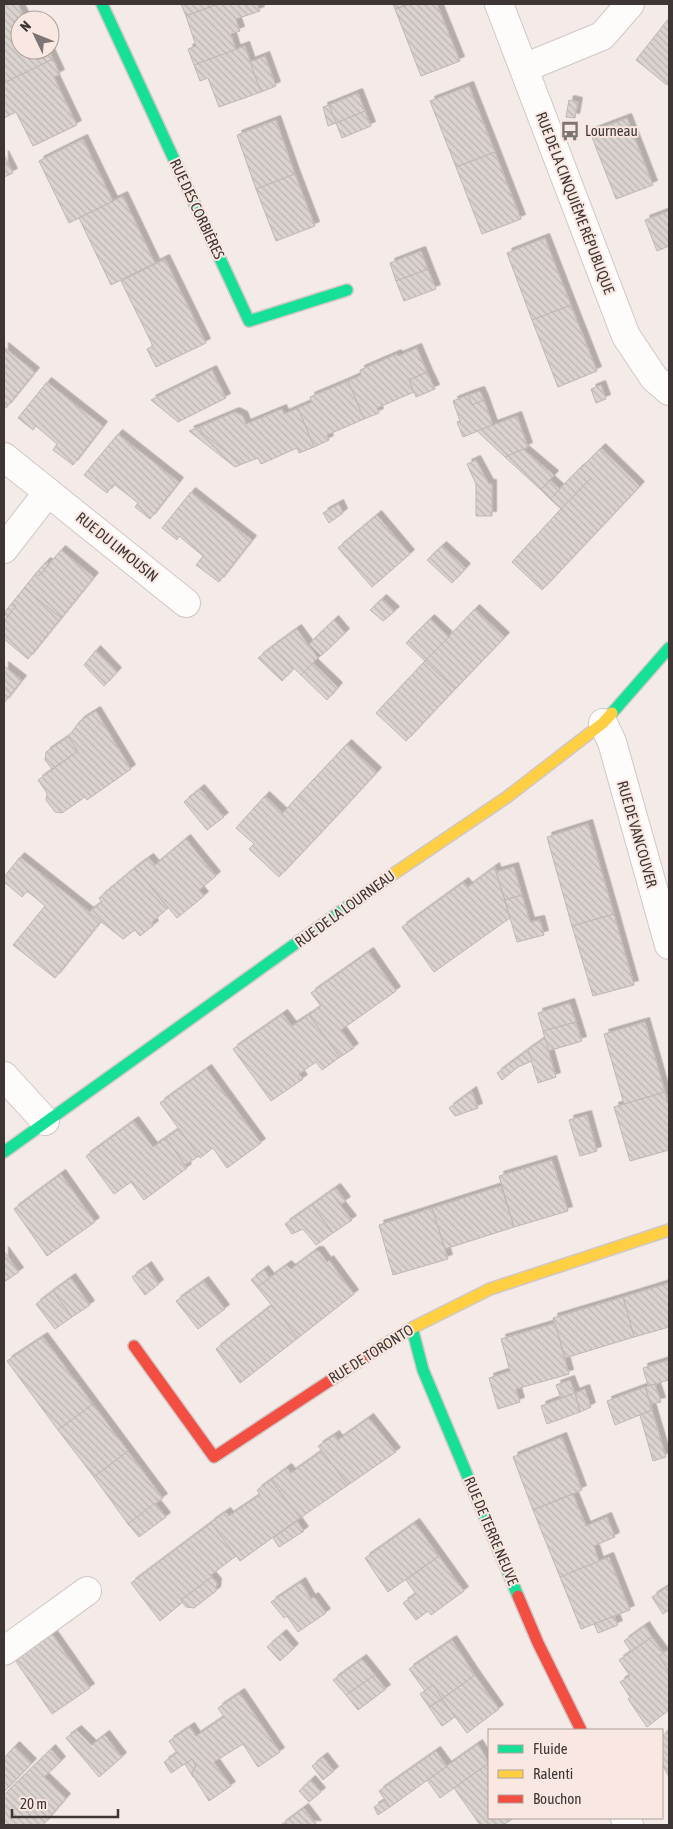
<svg xmlns="http://www.w3.org/2000/svg" width="673" height="1829" viewBox="0 0 673 1829" font-family="'Asap Condensed',sans-serif">
	<style>
		.building { fill: url(#building-back-hatch); stroke: #beb7b4; filter: url(#shadow) }
		.lines { fill: none; stroke-linecap: round; stroke-linejoin: round }
		.street-casing { stroke: #d0c8c6; stroke-width: 30 }
		.fast-casing { stroke: #d0c8c6; stroke-width: 14 }
		.slow-casing { stroke: #d0c8c6; stroke-width: 14 }
		.jam-casing { stroke: #d0c8c6; stroke-width: 14 }
		.street { stroke: #fdfcfb; stroke-width: 28 }
		.fast { stroke: #16e098; stroke-width: 11 }
		.slow { stroke: #ffcf43; stroke-width: 11 }
		.jam { stroke: #f24e42; stroke-width: 11 }
		.labels { text-anchor: middle; stroke-width: 4; stroke-linejoin: round; paint-order: stroke }
		.poi-label { font-size: 15px; fill: #3d3634; stroke: #f9e7e2; text-anchor: start }
		.street-label { font-size: 15px; fill: #3d3634; stroke: #f9e7e2 }
	</style>
	<defs>
		<pattern id="building-back-hatch" width="6" height="6" patternUnits="userSpaceOnUse" patternTransform="scale(1.25)"><rect width="6" height="6" fill="#dad3d0"/><path d="M-1 5l2 2M0 0l6 6M5-1l2 2" fill="none" stroke="#bcb6b3"/></pattern>
		<filter id="shadow"><feDropShadow dx="4.5" dy="-4.5" stdDeviation="0" flood-color="#0004"/></filter>
	</defs>
	<rect width="100%" height="100%" fill="#f4eae7"/>
	<g class="building">
		<path d="M10,4H18L26,20H20V50H49L53,59L4,83V7Z"/>
		<path d="M181,4H218L186,16Z"/>
		<path d="M218,4H257L260,11L236,19L240,31L231,34L236,50L194,65L188,49L196,46L186,16Z"/>
		<path d="M393,4H410L395,9Z"/>
		<path d="M410,4H437L460,61L421,76L395,9Z"/>
		<path d="M669,18V82L667,85L636,60Z"/>
		<path d="M245,46L261,92L219,107L208,78L200,81L194,65Z"/>
		<path d="M265,56L276,86L261,92L250,62Z"/>
		<path d="M53,59L60,74L54,77L77,125L33,146L16,112L4,118V83Z"/>
		<path d="M469,86L495,152L456,167L430,101Z"/>
		<path d="M358,93L365,111L336,123L329,105Z"/>
		<path d="M569,100L578,102L575,118L566,117Z"/>
		<path d="M329,105L336,123L328,126L323,107Z"/>
		<path d="M365,111L371,126L342,138L336,123Z"/>
		<path d="M627,118L653,185L616,199L590,132Z"/>
		<path d="M276,120L295,174L256,189L237,135Z"/>
		<path d="M83,139L113,201L69,223L39,161Z"/>
		<path d="M495,152L521,219L482,234L456,167Z"/>
		<path d="M4,155L13,173L4,177Z"/>
		<path d="M295,174L315,226L276,241L256,189Z"/>
		<path d="M123,196L155,263L111,285L79,218Z"/>
		<path d="M669,211V246L657,251L645,220Z"/>
		<path d="M545,238L571,305L532,320L507,253Z"/>
		<path d="M421,251L428,269L396,281L390,263Z"/>
		<path d="M165,259L206,343L156,367L147,349L153,346L121,281Z"/>
		<path d="M428,269L436,289L404,301L396,281Z"/>
		<path d="M571,305L597,371L558,387L532,320Z"/>
		<path d="M4,347L35,372L6,408L4,407Z"/>
		<path d="M417,348L427,372L409,380L414,392L377,408L379,413L364,419L348,381L361,375L360,370L397,354L398,356Z"/>
		<path d="M212,370L226,398L178,422L151,400Z"/>
		<path d="M427,372L435,389L416,397L409,380Z"/>
		<path d="M348,381L364,419L327,435L329,440L314,447L298,408L312,402L310,397Z"/>
		<path d="M47,382L103,426L73,465L53,450L57,444L36,426L33,430L18,418Z"/>
		<path d="M601,385L606,399L596,403L591,389Z"/>
		<path d="M480,391L484,400L472,405L468,395Z"/>
		<path d="M468,395L472,405L484,400L493,425L463,437L457,422L460,421L453,401Z"/>
		<path d="M298,408L314,447L299,453L297,448L261,464L258,458L242,464L202,433L199,427L235,412L243,416L246,424L282,409L284,414Z"/>
		<path d="M517,416L528,447L505,457L477,431Z"/>
		<path d="M199,427L202,433L242,464L235,467L189,431Z"/>
		<path d="M118,434L179,482L150,519L135,507L138,503L114,484L107,493L84,475Z"/>
		<path d="M601,448L640,486L591,538L561,509L591,478L580,469Z"/>
		<path d="M523,449L554,475L541,490L505,457Z"/>
		<path d="M476,460L489,484H492V516H476V484L467,464Z"/>
		<path d="M580,468L591,478L561,509L550,499Z"/>
		<path d="M550,480L560,489L550,499L541,490Z"/>
		<path d="M191,492L252,540L219,582L196,565L203,556L179,536L177,540L162,528Z"/>
		<path d="M339,504L343,513L329,523L323,513Z"/>
		<path d="M561,509L591,538L542,590L512,562Z"/>
		<path d="M377,515L410,554L372,587L338,548Z"/>
		<path d="M442,546L466,568L452,583L427,560Z"/>
		<path d="M61,550L94,577L61,618L24,588L36,573L39,576Z"/>
		<path d="M46,562L49,564L39,576L36,573Z"/>
		<path d="M24,588L61,618L28,659L4,639V621L16,606L12,603Z"/>
		<path d="M382,599L395,611L383,621L370,610Z"/>
		<path d="M12,603L16,606L7,617L4,613Z"/>
		<path d="M475,609L505,637L455,689L425,661Z"/>
		<path d="M430,619L449,637L425,661L406,643Z"/>
		<path d="M334,620L345,633L321,656L309,644Z"/>
		<path d="M297,629L318,658L301,675L272,647Z"/>
		<path d="M272,647L293,669L282,681L258,658Z"/>
		<path d="M96,650L117,672L104,686L84,665Z"/>
		<path d="M425,661L455,689L406,741L376,713Z"/>
		<path d="M313,663L338,687L327,700L301,675Z"/>
		<path d="M4,666L22,680L4,703Z"/>
		<path d="M96,711L131,769L87,800L85,797L62,813L55,812L46,800L47,793L38,780L78,751L68,737L80,721Z"/>
		<path d="M68,737L78,751L52,769L45,760L46,752Z"/>
		<path d="M347,744L377,772L329,824L298,796Z"/>
		<path d="M200,789L224,817L207,830L184,802Z"/>
		<path d="M265,796L283,813L298,796L329,824L279,877L249,849L254,844L236,828Z"/>
		<path d="M588,824L614,914L572,926L547,837Z"/>
		<path d="M186,839L216,876L199,890L204,896L177,918L135,868L149,858L155,865Z"/>
		<path d="M20,857L101,921L55,978L13,945L45,906L27,891L22,897L4,882V877Z"/>
		<path d="M495,867L510,918L434,972L402,927L464,882L468,887Z"/>
		<path d="M514,867L522,895L505,900L496,872Z"/>
		<path d="M135,868L168,908L152,922L154,925L140,936L135,930L123,939L89,912L102,902L99,898Z"/>
		<path d="M522,895L530,922L540,920L544,935L517,942L505,900Z"/>
		<path d="M614,914L634,985L593,996L572,926Z"/>
		<path d="M369,952L396,991L341,1030L354,1048L340,1057L309,1015L321,1006L311,993Z"/>
		<path d="M570,1003L576,1022L543,1031L538,1013Z"/>
		<path d="M283,1014L292,1026L309,1015L340,1057L322,1070L316,1062L299,1074L303,1079L271,1101L233,1049Z"/>
		<path d="M576,1022L582,1041L548,1051L543,1031Z"/>
		<path d="M645,1022L665,1092L624,1104L604,1034Z"/>
		<path d="M545,1038L556,1077L538,1083L528,1050Z"/>
		<path d="M528,1050L532,1061L518,1067L502,1080L497,1073Z"/>
		<path d="M207,1069L261,1143L227,1168L213,1148L200,1158L160,1103Z"/>
		<path d="M472,1091L478,1108L455,1116L449,1108Z"/>
		<path d="M665,1092L669,1106V1150L630,1161L614,1107Z"/>
		<path d="M587,1115L597,1151L580,1156L569,1120Z"/>
		<path d="M134,1121L153,1147L166,1138L187,1168L144,1200L131,1182L114,1194L86,1156Z"/>
		<path d="M179,1129L199,1156L185,1165L166,1138Z"/>
		<path d="M552,1160L568,1211L514,1227L499,1176Z"/>
		<path d="M61,1174L95,1222L47,1256L14,1209Z"/>
		<path d="M501,1186L514,1227L445,1249L432,1208Z"/>
		<path d="M336,1188L346,1201L340,1205L330,1192Z"/>
		<path d="M330,1192L352,1220L333,1233L312,1205Z"/>
		<path d="M312,1205L333,1233L316,1245L303,1229L292,1234L285,1224Z"/>
		<path d="M432,1208L448,1259L393,1275L379,1225Z"/>
		<path d="M4,1251L19,1272L4,1282Z"/>
		<path d="M315,1251H319L327,1262L329,1260L354,1294L298,1338L257,1287L287,1265L291,1269Z"/>
		<path d="M147,1266L159,1284L145,1295L132,1277Z"/>
		<path d="M264,1270L270,1278L257,1287L251,1280Z"/>
		<path d="M71,1278L90,1305L72,1317L53,1291Z"/>
		<path d="M204,1281L225,1309L198,1329L176,1301Z"/>
		<path d="M669,1283V1327L634,1337L623,1297Z"/>
		<path d="M53,1291L72,1317L55,1329L36,1304Z"/>
		<path d="M623,1297L634,1337L565,1358L553,1318Z"/>
		<path d="M272,1305L298,1338L240,1383L216,1349Z"/>
		<path d="M555,1323L569,1374L516,1389L520,1402L498,1409L489,1378L510,1371L501,1339Z"/>
		<path d="M43,1337L93,1404L58,1430L7,1361Z"/>
		<path d="M669,1360V1380L648,1386L643,1368Z"/>
		<path d="M570,1380L575,1393L561,1398L556,1385Z"/>
		<path d="M655,1384L661,1402L651,1404L645,1387Z"/>
		<path d="M645,1387L652,1410L615,1425L607,1401Z"/>
		<path d="M585,1389L591,1407L580,1412L575,1393Z"/>
		<path d="M575,1393L580,1412L547,1424L541,1406Z"/>
		<path d="M93,1404L128,1451L94,1477L58,1430Z"/>
		<path d="M652,1410L666,1457L653,1461L640,1415Z"/>
		<path d="M369,1418L396,1452L348,1485L318,1446L335,1435L338,1440Z"/>
		<path d="M562,1437L582,1490L533,1510L513,1457Z"/>
		<path d="M128,1451L163,1498L128,1524L94,1477Z"/>
		<path d="M322,1451L348,1485L300,1518L271,1480L287,1468L291,1473Z"/>
		<path d="M271,1480L300,1518L240,1561L210,1523L226,1512L229,1516L260,1495L257,1490Z"/>
		<path d="M573,1494L586,1526L607,1517L615,1537L594,1546L599,1562L560,1577L533,1510Z"/>
		<path d="M155,1503L166,1517L139,1537L128,1524Z"/>
		<path d="M297,1521L304,1531L279,1547L273,1538Z"/>
		<path d="M211,1523L236,1556L211,1575L212,1577L181,1600L183,1602L160,1621L131,1583Z"/>
		<path d="M415,1523L439,1556L388,1592L365,1558Z"/>
		<path d="M439,1556L464,1591L431,1615L428,1611L416,1620L403,1603L416,1594L406,1580Z"/>
		<path d="M609,1557L630,1610L581,1629L560,1577Z"/>
		<path d="M212,1577L217,1583L216,1591L194,1608L186,1607L181,1600Z"/>
		<path d="M301,1582L311,1599L314,1597L326,1613L298,1632L287,1616L284,1618L271,1602Z"/>
		<path d="M669,1586V1610L663,1614L652,1597Z"/>
		<path d="M614,1616L618,1625L598,1633L594,1624Z"/>
		<path d="M645,1626L652,1637L631,1651L624,1641Z"/>
		<path d="M50,1631L90,1688L52,1714L13,1657Z"/>
		<path d="M282,1634L294,1648L280,1661L267,1647Z"/>
		<path d="M652,1637L664,1653L659,1656L669,1672V1710L647,1727L628,1699L630,1697L620,1682L630,1676L619,1660Z"/>
		<path d="M452,1640L475,1675L442,1699L433,1685L425,1691L409,1669Z"/>
		<path d="M669,1649V1672L659,1656Z"/>
		<path d="M362,1659L375,1675L346,1695L333,1680Z"/>
		<path d="M375,1675L386,1689L358,1710L346,1695Z"/>
		<path d="M475,1675L499,1709L467,1733L442,1699Z"/>
		<path d="M433,1685L442,1699L429,1707L420,1694Z"/>
		<path d="M240,1693L280,1752L258,1767L243,1744L214,1762L231,1786L209,1801L192,1774L196,1766L192,1759L171,1773L164,1762L177,1753L169,1741L190,1727L196,1736L224,1717L218,1708Z"/>
		<path d="M442,1699L455,1717L442,1726L429,1707Z"/>
		<path d="M77,1730L92,1745L105,1735L122,1757L99,1777L66,1738Z"/>
		<path d="M669,1731V1777L662,1764V1736Z"/>
		<path d="M478,1744L489,1763L440,1798L427,1780Z"/>
		<path d="M15,1746L32,1763L4,1792V1758Z"/>
		<path d="M51,1749L61,1761L44,1777L66,1798L43,1825H4V1795Z"/>
		<path d="M436,1751L447,1766L390,1807L379,1791Z"/>
		<path d="M323,1757L334,1771L323,1780L312,1766Z"/>
		<path d="M192,1759L196,1766L192,1771L193,1777L185,1764Z"/>
		<path d="M489,1763V1818H514L503,1825H480L454,1788Z"/>
		<path d="M311,1780L321,1792L309,1802L299,1791Z"/>
		<path d="M385,1800L390,1807L378,1815L374,1807Z"/>
		<path d="M304,1808L317,1825H281Z"/>
	</g>
	<g class="lines">
		<defs>
			<g id="street">
				<path d="M499,4L626,336L654,378L669,391"/>
				<path d="M524,68L602,36L630,4"/>
				<path d="M4,457L186,603"/>
				<path d="M4,549L48,492"/>
				<path d="M603,723L612,742L669,945"/>
				<path d="M4,1076L45,1121"/>
				<path d="M4,1651L87,1591"/>
				<path d="M625,1818L629,1825"/>
			</g>
			<g id="fast">
				<path d="M102,4L249,321L347,290"/>
				<path d="M612,713L669,648"/>
				<path d="M4,1152L386,879"/>
				<path d="M412,1328L423,1370L518,1596"/>
			</g>
			<g id="slow">
				<path d="M386,879L507,797L603,723L612,713"/>
				<path d="M381,1347L412,1328L490,1289L669,1230"/>
			</g>
			<g id="jam">
				<path d="M134,1346L214,1457L381,1347"/>
				<path d="M518,1596L538,1643L581,1730"/>
			</g>
		</defs>
		<use href="#street" class="street-casing"/>
		<use href="#fast" class="fast-casing"/>
		<use href="#slow" class="slow-casing"/>
		<use href="#jam" class="jam-casing"/>
		<use href="#street" class="street"/>
		<use href="#fast" class="fast"/>
		<use href="#slow" class="slow"/>
		<use href="#jam" class="jam"/>
	</g>
	<defs>
		<symbol id="bus-bare" viewBox="-9 -9 18 18"><path d="M-5-6H5V4H4V6H2V4H-2V6H-4V4H-5ZM-3.5-4V0h7V-4ZM-3.5 1.2v1.5H-2V1.2ZM2 1.2v1.5H3.5V1.2Z" fill="#7d7573" stroke="#f9e7e2" stroke-width="2.5" paint-order="stroke"/></symbol>
	</defs>
	<g fill-rule="evenodd">
		<use href="#bus-bare" x="556" y="117" width="28" height="28"/>
	</g>
	<g class="labels">
		<g class="poi-label">
			<text x="585" y="136">Lourneau</text>
		</g>
		<g class="street-label">
			<text transform="translate(575 203) rotate(69)" y="5">RUE DE LA CINQUIÈME RÉPUBLIQUE</text>
			<text transform="translate(197 209) rotate(65)" y="5">RUE DES CORBIÈRES</text>
			<text transform="translate(117 547) rotate(39)" y="5">RUE DU LIMOUSIN</text>
			<text transform="translate(637 834) rotate(74)" y="5">RUE DE VANCOUVER</text>
			<text transform="translate(345 909) rotate(-36)" y="5">RUE DE LA LOURNEAU</text>
			<text transform="translate(371 1354) rotate(-32)" y="5">RUE DE TORONTO</text>
			<text transform="translate(491 1531) rotate(67)" y="5">RUE DE TERRE NEUVE</text>
		</g>
	</g>
	<rect width="673" height="1829" fill="none" stroke="#3d3634" stroke-width="10"/>
	<rect x="488" y="1729" width="175" height="90" fill="#f9e7e2" stroke="#aea09c"/>
	<rect x="498" y="1745" width="25" height="8" fill="#16e098" stroke="#aea09c"/>
	<text x="533" y="1754" font-size="15" fill="#3d3634">Fluide</text>
	<rect x="498" y="1770" width="25" height="8" fill="#ffcf43" stroke="#aea09c"/>
	<text x="533" y="1779" font-size="15" fill="#3d3634">Ralenti</text>
	<rect x="498" y="1795" width="25" height="8" fill="#f24e42" stroke="#aea09c"/>
	<text x="533" y="1804" font-size="15" fill="#3d3634">Bouchon</text>
	<g transform="translate(35 35) rotate(313)"><circle r="24" fill="#f9e7e2" stroke="#aea09c"/>
	<path d="M0-4L9 19L0 12L-9 19Z" fill="#7d7573"/>
	<text y="-8" font-size="14" font-weight="bold" text-anchor="middle" fill="#3d3634">N</text>
	</g>
	<path d="M12 1809v8h106v-8" fill="none" stroke="#3d3634" stroke-width="2.5"/>
	<text x="20" y="1809" font-size="15" fill="#3d3634" stroke="#f9e7e2" stroke-width="4" paint-order="stroke">20 m</text>
</svg>
